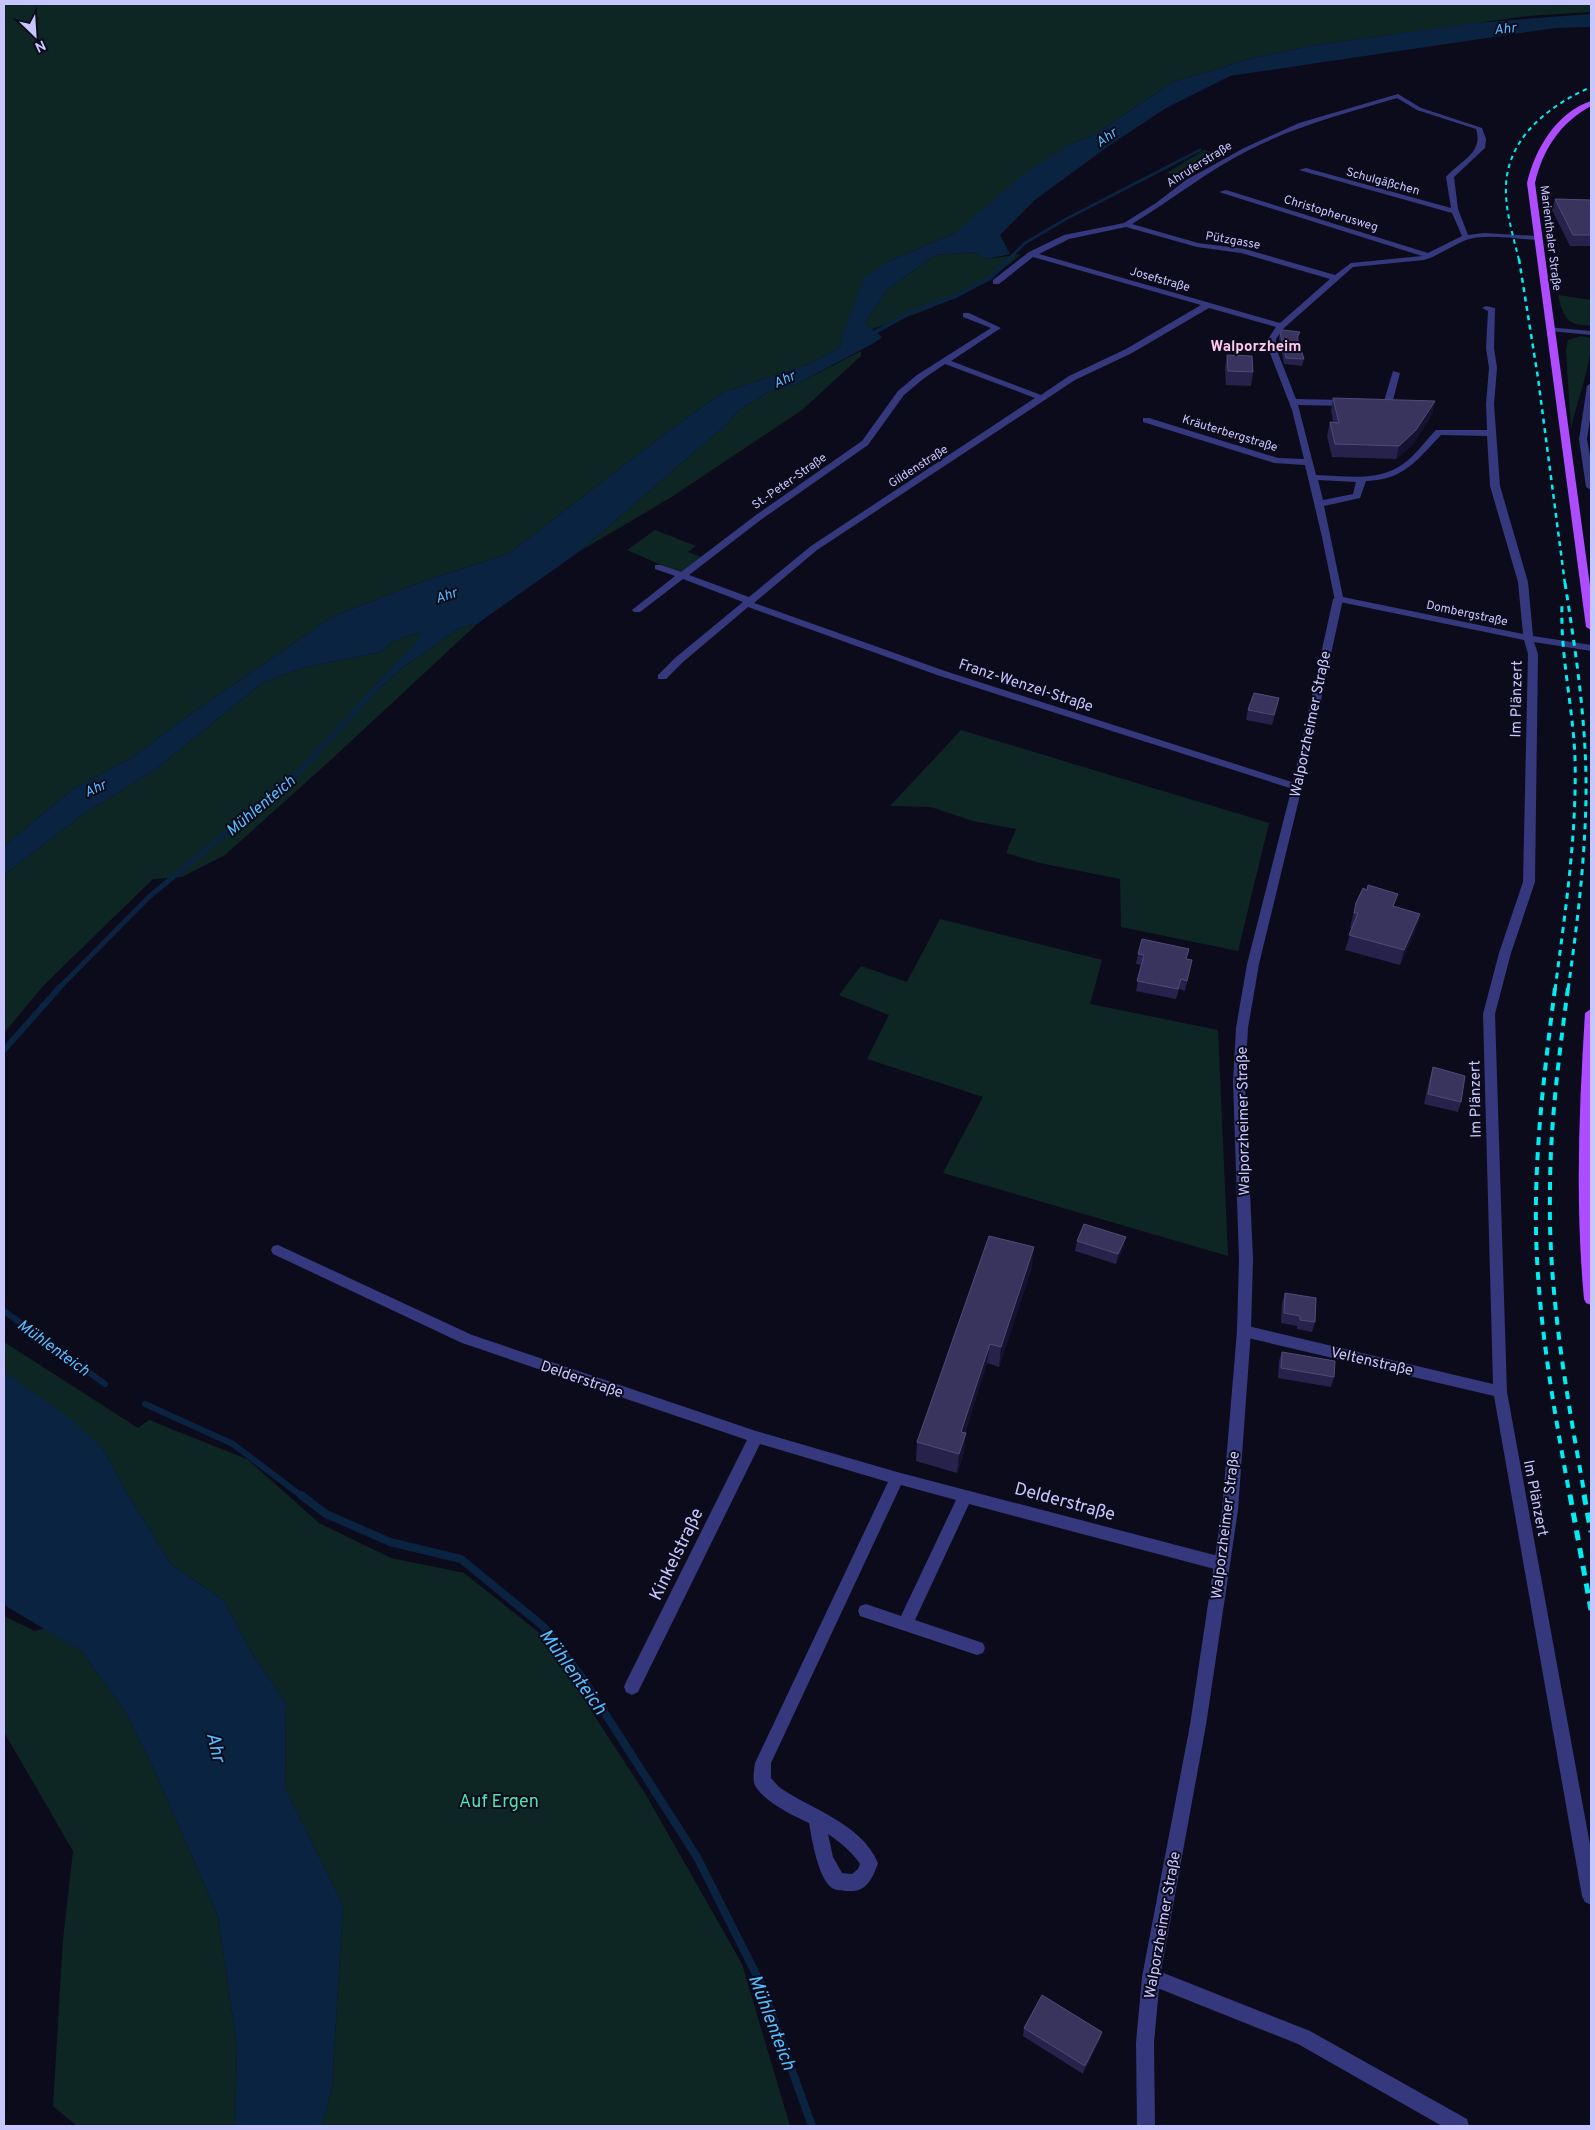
<svg xmlns="http://www.w3.org/2000/svg" width="1595" height="2130" viewBox="0 0 1595 2130" font-family="Overpass,sans-serif">
	<style>
		.green { fill: #0e2623 }
		.water { fill: #0a2340 }
		.lines { fill: none; stroke-linecap: round; stroke-linejoin: round }
		.stream-far4 { stroke: #0a2340; stroke-width: 3 }
		.stream-far3 { stroke: #0a2340; stroke-width: 4 }
		.stream-far2 { stroke: #0a2340; stroke-width: 5 }
		.stream-far1 { stroke: #0a2340; stroke-width: 6 }
		.stream { stroke: #0a2340; stroke-width: 8 }
		.minor { fill: #35387c; fill-rule: evenodd }
		.tertiary { fill: #35387c; fill-rule: evenodd }
		.primary { fill: #ad4dff; fill-rule: evenodd }
		.rail-far4 { stroke: #00edf1; stroke-width: 2; stroke-dasharray: 4.5 4; stroke-linecap: butt }
		.rail-far3 { stroke: #00edf1; stroke-width: 2.5; stroke-dasharray: 5 4.5; stroke-linecap: butt }
		.rail-far2 { stroke: #00edf1; stroke-width: 3; stroke-dasharray: 6 5.5; stroke-linecap: butt }
		.rail-far1 { stroke: #00edf1; stroke-width: 4; stroke-dasharray: 8 7; stroke-linecap: butt }
		.rail { stroke: #00edf1; stroke-width: 5; stroke-dasharray: 10 8; stroke-linecap: butt }
		.wall { fill: #27224b }
		.shaded-wall { fill: #151230 }
		.building { fill: #38345e; stroke: #4f4b77 }
		.labels { text-anchor: middle; stroke-width: 4; stroke-linejoin: round; paint-order: stroke }
		.far-street-label { font-size: 12px; fill: #c8c6ff; stroke: #0c0b1c }
		.far-water-label { font-size: 14px; font-style: italic; fill: #54beff; stroke: #0c0b1c }
		.far-quarter-label { font-size: 15px; font-weight: bold; fill: #ffc8f0; stroke: #0c0b1c }
		.street-label { font-size: 15px; fill: #c8c6ff; stroke: #0c0b1c }
		.water-label { font-size: 16px; font-style: italic; fill: #54beff; stroke: #0c0b1c }
		.near-street-label { font-size: 18px; fill: #c8c6ff; stroke: #0c0b1c }
		.near-park-label { font-size: 18px; fill: #51e0b0; stroke: #0c0b1c }
		.near-water-label { font-size: 19px; font-style: italic; fill: #54beff; stroke: #0c0b1c }
	</style>
	<rect width="100%" height="100%" fill="#0c0b1c"/>
	<g class="green">
		<path d="M4,4H1591V12L1528,16L1315,45L1253,58L1173,82L1092,136L1070,144L955,233L889,261L843,333L840,347L812,363L724,392L674,427L508,554L421,582L332,617L185,718L133,757L73,789L4,846Z"/>
		<path d="M1204,150L1220,155L1183,178L1167,173Z"/>
		<path d="M974,252L987,259L1021,254C978,293 926,311 872,329L865,323L887,290L935,255Z"/>
		<path d="M1558,295L1591,300V325C1567,327 1563,316 1558,295Z"/>
		<path d="M1581,336L1591,338C1591,369 1577,399 1571,429L1566,350L1568,340Z"/>
		<path d="M861,351V356L802,410L670,498L580,551L727,424L739,410L770,391L795,385Z"/>
		<path d="M655,530L696,546L688,552L701,557L680,573L627,550Z"/>
		<path d="M477,624L334,757L225,855L182,877L153,879L43,986L4,1033V875L82,815L156,769L262,683L302,668L381,652L392,642L420,632V639L375,685L381,687L401,669L459,628Z"/>
		<path d="M961,730L1269,823L1238,951L1121,927L1120,879L1040,863L1006,853L1016,829L973,821L931,807L890,806Z"/>
		<path d="M940,919L1102,960L1090,1004L1218,1030L1228,1256L943,1173L983,1097L867,1059L889,1015L839,995L861,966L907,982Z"/>
		<path d="M4,1342L138,1428L149,1420L247,1459L319,1523L391,1558L464,1573L542,1635L646,1795L742,1964L790,2126H322L332,2087L343,1905L285,1788L286,1703L252,1653L224,1601L171,1564L125,1490L103,1449L4,1372Z"/>
		<path d="M4,1616L35,1631L45,1628L81,1651L125,1711L153,1767L218,1916L237,2046L235,2126H77L53,2106L63,1940L73,1851L4,1732Z"/>
	</g>
	<g class="water">
		<path d="M1591,14V27L1555,28L1230,76L1166,108L1110,145L1036,199L1000,235L1010,254L987,259L974,252L935,255L887,290L865,323L882,337L874,343L795,385L770,391L739,410L727,424L580,551L477,624L459,628L401,669L381,687L375,685L419,639L420,632L392,642L381,652L302,668L262,683L156,769L82,815L4,875V846L73,789L133,757L185,718L332,617L421,582L508,554L674,427L724,392L812,363L840,347L843,333L864,278L889,261L955,233L1021,176L1070,144L1092,136L1173,82L1253,58L1315,45L1473,23Z"/>
		<path d="M4,1372L70,1418L103,1449L125,1490L171,1564L224,1601L252,1653L286,1703L285,1788L343,1905L332,2087L322,2126H235L237,2046L218,1916L153,1767L125,1711L81,1651L4,1605Z"/>
	</g>
	<g class="lines">
		<path class="stream-far4" d="M1008,260L1025,243L1066,219L1200,150"/>
		<path class="stream-far3" d="M870,335L913,311L956,296L990,278L1009,259"/>
		<path class="stream-far2" d="M57,990L149,897L296,775L382,682"/>
		<g class="stream-far1">
			<path d="M4,1050L59,988"/>
			<path d="M4,1311L105,1384"/>
			<path d="M145,1404L233,1444L303,1497"/>
		</g>
		<path class="stream" d="M301,1495L326,1514L390,1542L461,1559L544,1627L583,1679L697,1857L761,1984L812,2126"/>
		<g class="minor">
			<path d="M1398,94L1421,108L1482,128L1486,139L1485,148L1454,177L1458,209L1468,235L1484,233L1537,236L1541,238L1537,240C1517,239 1484,233 1466,240C1451,246 1438,256 1424,260L1353,267L1284,328L1276,339V348L1296,399L1348,400L1352,403L1348,406L1298,405L1316,475C1345,476 1379,482 1403,464C1416,455 1425,441 1436,430H1487L1486,404L1489,368L1486,348L1488,311L1482,308L1486,306L1495,308L1494,348L1497,368L1494,404L1500,486L1528,582L1533,636L1591,645V651L1534,642L1538,654L1535,882L1511,953L1495,1014L1507,1392L1591,1850V1905L1585,1902L1582,1896L1494,1396L1244,1337L1239,1335L1237,1331L1239,1327L1244,1325L1493,1384L1483,1014L1499,953L1523,882L1528,654L1524,640L1335,601L1322,537L1305,465L1274,463L1143,422V418H1149L1278,458L1304,459L1292,410L1268,348V339L1276,327L1209,308L1132,353L1075,380L817,550L754,603L945,671L1301,785L1302,787L1301,789H1293L937,675L748,607L683,662L666,679H658V675L675,658L743,602L683,579L640,612H634L632,610L675,576L655,569V565H661L681,572L756,515L862,441L898,391L917,375L991,328L963,317V313H969L1001,328L951,361L1041,395L1069,376L1126,349L1201,305L1033,257L999,284H993V280L1029,252L1064,235L1124,223L1156,203L1186,180L1244,148L1299,123ZM1397,98L1417,110L1476,129C1484,153 1460,161 1446,177L1451,208L1306,168L1299,170L1452,213L1462,236L1428,253L1226,190L1219,192L1422,256L1351,263L1335,275L1245,249L1198,243L1132,224C1172,200 1207,171 1249,150C1296,126 1346,113 1397,98ZM1126,227L1197,247L1241,253L1330,279L1280,323L1039,254L1069,239ZM945,364L1035,398L811,546L749,597L689,575L762,519L868,445L904,395L923,379ZM1441,435L1487,436L1490,486L1518,582L1523,634L1343,597L1324,506L1360,498L1366,481C1404,480 1417,460 1441,435ZM1318,480L1356,482L1353,494L1323,500Z"/>
			<path d="M1547,327L1591,331V335L1550,331L1546,329Z"/>
			<path d="M1393,371L1400,373L1392,404L1388,407L1375,406V402L1384,401Z"/>
			<path d="M1591,383V413L1587,439L1591,462V490L1586,487L1579,439L1587,386Z"/>
			<path d="M278,1245L472,1335L756,1431L897,1472L1222,1557L1227,1559L1230,1564L1227,1569L1222,1571L969,1504L915,1620L983,1643L985,1648L983,1653L977,1655L860,1616L858,1611L860,1606L866,1604L901,1616L956,1500L901,1485L771,1763V1778L779,1787C812,1810 861,1823 878,1863C874,1875 867,1892 851,1891C845,1891 837,1891 832,1888C818,1878 812,1840 809,1823C794,1816 760,1800 754,1783C753,1777 754,1769 755,1763L888,1482L760,1444L638,1692L632,1695L626,1692L624,1687L626,1682L747,1440L462,1343L273,1254L271,1250L273,1246ZM828,1834C841,1843 851,1851 860,1864L858,1869L852,1874L842,1873L833,1857Z"/>
			<path d="M1151,1968L1310,2031L1467,2119L1469,2126H1442L1298,2044L1145,1983L1142,1977L1145,1971Z"/>
		</g>
		<path class="tertiary" d="M1338,596L1343,599L1302,787L1259,964L1248,1028L1245,1082L1253,1259L1251,1331L1238,1510L1206,1725L1160,1977L1154,2043L1155,2126H1137L1136,2043L1142,1977L1190,1725L1222,1510L1237,1331L1239,1259L1233,1082L1236,1028L1247,964L1292,787L1333,599Z"/>
		<g class="primary">
			<path d="M1591,101V106C1560,123 1543,149 1535,183L1591,593V630L1586,627L1527,183C1535,149 1556,113 1591,101Z"/>
			<path d="M1591,1009V1305L1586,1303L1584,1299C1575,1203 1579,1109 1585,1013Z"/>
		</g>
		<path class="rail-far4" d="M1519,260C1514,239 1507,217 1506,195C1503,141 1546,107 1591,87"/>
		<path class="rail-far3" d="M1519,259L1538,378L1565,584"/>
		<g class="rail-far2">
			<path d="M1565,583C1576,654 1587,725 1586,797C1585,862 1577,926 1568,990"/>
			<path d="M1555,990C1565,913 1577,836 1575,758C1573,706 1560,655 1562,603"/>
		</g>
		<g class="rail-far1">
			<path d="M1555,988C1546,1059 1537,1129 1536,1200C1534,1299 1552,1399 1570,1497"/>
			<path d="M1568,988C1559,1056 1550,1124 1550,1192C1548,1294 1567,1396 1585,1497"/>
		</g>
		<g class="rail">
			<path d="M1570,1495L1591,1610"/>
			<path d="M1584,1495L1591,1532"/>
		</g>
	</g>
	<g class="wall">
		<path d="M1555,199L1591,200V246H1570L1552,210Z"/>
		<path d="M1280,332H1300L1298,340L1304,359L1302,366L1284,364L1279,338Z"/>
		<path d="M1227,355L1253,372L1251,386L1226,385L1225,368Z"/>
		<path d="M1333,398L1435,401L1432,414L1413,444L1396,459L1332,457L1327,436L1330,422H1333L1331,411Z"/>
		<path d="M1279,698L1277,708L1272,725L1246,720L1248,710Z"/>
		<path d="M1356,903L1394,907L1420,914L1416,929L1400,965L1345,950L1352,928H1350Z"/>
		<path d="M1138,954L1192,960L1185,991L1179,989L1176,999L1136,991L1141,965L1136,964Z"/>
		<path d="M1433,1067L1461,1102L1458,1112L1424,1104L1430,1077Z"/>
		<path d="M1077,1241L1124,1247L1116,1264L1075,1251Z"/>
		<path d="M1032,1267L999,1367L987,1363L965,1433L964,1452L957,1473L916,1461L917,1442Z"/>
		<path d="M1285,1293L1315,1322L1312,1332L1297,1329V1326L1281,1323L1282,1303Z"/>
		<path d="M1282,1352L1334,1377L1331,1387L1278,1378L1279,1361Z"/>
		<path d="M1024,2028L1102,2032L1100,2039L1083,2074L1023,2036Z"/>
	</g>
	<g class="shaded-wall">
		<path d="M1435,401L1432,414L1413,444L1396,459L1399,446Z"/>
		<path d="M1279,698L1277,708L1272,725L1274,715Z"/>
		<path d="M1420,914L1416,929L1400,965L1404,950Z"/>
		<path d="M1126,1237L1124,1247L1116,1264L1118,1254Z"/>
		<path d="M1034,1247L1032,1267L999,1367L1001,1347Z"/>
		<path d="M990,1344L987,1363L959,1451L961,1432Z"/>
		<path d="M966,1433L964,1452L957,1473L959,1454Z"/>
		<path d="M1102,2032L1100,2039L1083,2074L1085,2066Z"/>
	</g>
	<g class="building">
		<path d="M1555,199L1591,200V235H1573Z"/>
		<path d="M1283,330L1300,332L1297,337L1304,359L1286,358L1280,332Z"/>
		<path d="M1227,355L1252,356L1253,372L1228,371Z"/>
		<path d="M1333,398L1435,401L1416,430L1399,446L1335,444L1330,422L1339,423Z"/>
		<path d="M1254,693L1279,698L1274,715L1248,710Z"/>
		<path d="M1368,885L1398,894L1393,906L1420,914L1404,950L1349,935L1358,913H1354L1356,903L1363,888L1367,890Z"/>
		<path d="M1142,939L1189,949L1186,959L1192,960L1187,981L1181,979L1178,989L1137,981L1144,955L1138,954Z"/>
		<path d="M1433,1067L1465,1076L1461,1102L1428,1094Z"/>
		<path d="M1084,1224L1126,1237L1118,1254L1077,1241Z"/>
		<path d="M989,1236L1034,1247L1001,1347L990,1344L961,1432L966,1433L959,1454L917,1442Z"/>
		<path d="M1285,1293L1316,1298L1315,1322L1300,1320V1316L1284,1313Z"/>
		<path d="M1282,1352L1335,1361L1334,1377L1281,1368Z"/>
		<path d="M1042,1995L1102,2032L1085,2066L1024,2028Z"/>
	</g>
	<g class="labels">
		<g class="far-street-label">
			<text transform="translate(1199 164) rotate(-32)" y="4">Ahruferstraße</text>
			<text transform="translate(1383 181) rotate(15)" y="4">Schulgäßchen</text>
			<text transform="translate(1331 213) rotate(17)" y="4">Christopherusweg</text>
			<text transform="translate(1551 238) rotate(83)" y="4">Marienthaler Straße</text>
			<text transform="translate(1233 240) rotate(10)" y="4">Pützgasse</text>
			<text transform="translate(1160 279) rotate(16)" y="4">Josefstraße</text>
			<text transform="translate(1230 433) rotate(17)" y="4">Kräuterbergstraße</text>
			<text transform="translate(918 466) rotate(-33)" y="4">Gildenstraße</text>
			<text transform="translate(789 481) rotate(-35)" y="4">St.-Peter-Straße</text>
			<text transform="translate(1467 613) rotate(12)" y="4">Dombergstraße</text>
		</g>
		<g class="far-water-label">
			<text transform="translate(1505 28) rotate(-6)" y="5">Ahr</text>
			<text transform="translate(1106 137) rotate(-35)" y="5">Ahr</text>
			<text transform="translate(784 379) rotate(-25)" y="5">Ahr</text>
			<text transform="translate(446 595) rotate(-19)" y="5">Ahr</text>
			<text transform="translate(95 788) rotate(-25)" y="5">Ahr</text>
		</g>
		<g class="far-quarter-label">
			<text x="1256" y="351">Walporzheim</text>
		</g>
		<g class="street-label">
			<text transform="translate(1026 685) rotate(18)" y="5">Franz-Wenzel-Straße</text>
			<text transform="translate(1516 699) rotate(-89)" y="5">Im Plänzert</text>
			<text transform="translate(1310 724) rotate(-78)" y="5">Walporzheimer Straße</text>
			<text transform="translate(1475 1099) rotate(-91)" y="5">Im Plänzert</text>
			<text transform="translate(1243 1121) rotate(-91)" y="5">Walporzheimer Straße</text>
			<text transform="translate(1372 1361) rotate(13)" y="5">Veltenstraße</text>
			<text transform="translate(582 1379) rotate(19)" y="5">Delderstraße</text>
			<text transform="translate(1536 1498) rotate(79)" y="5">Im Plänzert</text>
			<text transform="translate(1225 1525) rotate(-83)" y="5">Walporzheimer Straße</text>
			<text transform="translate(1162 1925) rotate(-80)" y="5">Walporzheimer Straße</text>
		</g>
		<g class="water-label">
			<text transform="translate(260 805) rotate(-40)" y="6">Mühlenteich</text>
			<text transform="translate(54 1347) rotate(36)" y="6">Mühlenteich</text>
		</g>
		<g class="near-street-label">
			<text transform="translate(1065 1501) rotate(15)" y="6">Delderstraße</text>
			<text transform="translate(676 1554) rotate(-64)" y="6">Kinkelstraße</text>
		</g>
		<g class="near-park-label">
			<text x="499" y="1807">Auf Ergen</text>
		</g>
		<g class="near-water-label">
			<text transform="translate(574 1671) rotate(54)" y="7">Mühlenteich</text>
			<text transform="translate(217 1747) rotate(77)" y="7">Ahr</text>
			<text transform="translate(773 2022) rotate(69)" y="7">Mühlenteich</text>
		</g>
	</g>
	<rect width="1595" height="2130" fill="none" stroke="#c8c6ff" stroke-width="10"/>
	<g transform="translate(35 35) rotate(155)" stroke="#0c0b1c" stroke-width="4" paint-order="stroke">
	<path d="M0-4L9 19L0 12L-9 19Z" fill="#c8c6ff"/>
	<text y="-8" font-size="14" font-weight="bold" text-anchor="middle" fill="#c8c6ff">N</text>
	</g>
</svg>
